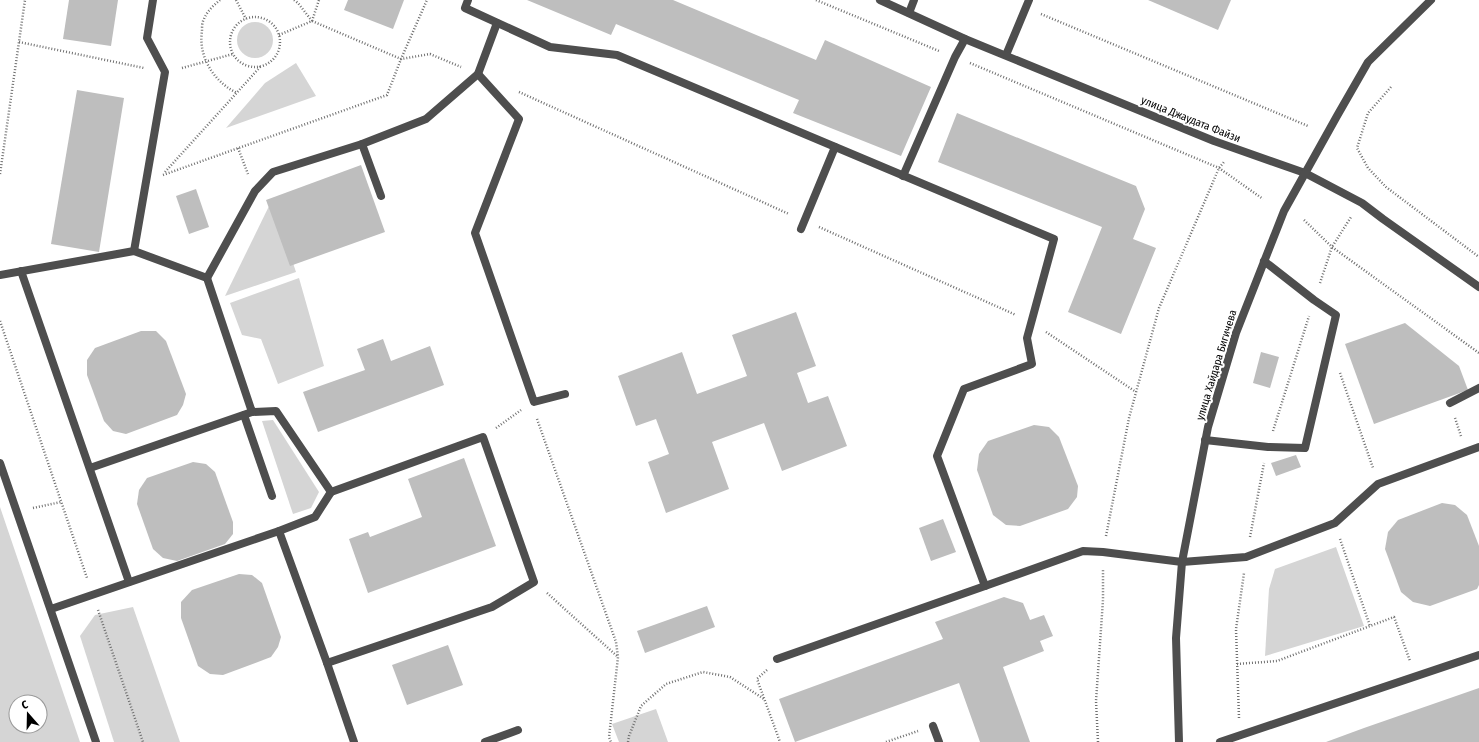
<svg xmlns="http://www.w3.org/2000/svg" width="1479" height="742" viewBox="0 0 1479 742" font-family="'Fira Sans Condensed',sans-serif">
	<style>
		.green { fill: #d5d5d5; fill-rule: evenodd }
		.building { fill: #bebebe }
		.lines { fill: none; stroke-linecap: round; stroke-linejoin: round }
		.path { stroke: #707070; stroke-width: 2.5; stroke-dasharray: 1 2; stroke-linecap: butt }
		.service { stroke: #4e4e4e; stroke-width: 8 }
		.minor { stroke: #4e4e4e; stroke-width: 8 }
		.labels { text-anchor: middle; stroke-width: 4; stroke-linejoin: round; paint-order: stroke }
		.street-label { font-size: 11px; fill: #000; stroke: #fff }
	</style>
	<rect width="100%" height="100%" fill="#fff"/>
	<g class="green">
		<circle cx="255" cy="40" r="18"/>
		<path d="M296,63L316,96L226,128L265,83Z"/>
		<path d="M272,200L296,272L225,296Z"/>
		<path d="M299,278L324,366L278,384L261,339L242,335L230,303Z"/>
		<path d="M273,420L319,492L311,508L293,514L262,421Z"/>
		<path d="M0,507L80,742H0ZM16,702H40V726H16Z"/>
		<path d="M1336,547L1364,626L1265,656L1269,589L1275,569Z"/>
		<path d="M133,607L180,742H114L80,636L95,615Z"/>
		<path d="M656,709L668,742H619L612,724Z"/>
	</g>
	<g class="building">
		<path d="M69,0H118L111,46L63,39Z"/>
		<path d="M348,0H404L393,29L344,10Z"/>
		<path d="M527,0H673L816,60L825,40L931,87L901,156L793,113L799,100L616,24L611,35Z"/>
		<path d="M1148,0H1231L1218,30Z"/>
		<path d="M77,90L124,98L99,252L51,244Z"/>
		<path d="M957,113L1136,186L1145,209L1133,239L1156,248L1121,334L1068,312L1102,227L938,162Z"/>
		<path d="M361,165L385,232L290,266L266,200Z"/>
		<path d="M196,189L209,227L189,234L176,196Z"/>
		<path d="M796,312L816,366L797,373L808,403L828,396L847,446L782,471L764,423L712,442L729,489L666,513L648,462L669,454L656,419L636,426L618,376L682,352L697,394L747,376L732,335Z"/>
		<path d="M1405,323L1459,366L1468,390L1374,424L1345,344Z"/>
		<path d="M141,331H156L166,341L186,394L183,405L177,415L126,434L113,431L104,421L87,375V360L95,348Z"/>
		<path d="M383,339L391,361L430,346L444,385L318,432L303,392L365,370L357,349Z"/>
		<path d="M1261,352L1279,357L1270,388L1253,383Z"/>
		<path d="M1034,425L1049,427L1059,437L1078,486L1077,497L1068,509L1020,526L1006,525L993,515L977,470L979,454L988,441Z"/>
		<path d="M1296,455L1301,467L1276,476L1271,463Z"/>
		<path d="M464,458L496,546L368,593L349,539L368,532L370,537L422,517L408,479Z"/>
		<path d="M193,462L206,464L215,472L233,522V534L225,544L177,561L163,558L153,549L137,504L139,490L147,478Z"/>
		<path d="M1442,503L1455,505L1467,515L1479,546V585L1477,589L1430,606L1413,602L1401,592L1385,549L1388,532L1398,520Z"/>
		<path d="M943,519L956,552L931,561L919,528Z"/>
		<path d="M239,574L252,575L262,583L281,637L278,647L271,657L223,675L210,674L198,666L181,618V602L192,590Z"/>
		<path d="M1004,597L1023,603L1030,620L1044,615L1053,636L1040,641L1044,651L1003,667L1030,742H980L959,683L795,742L779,699L943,639L935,622Z"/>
		<path d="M707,606L715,627L645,653L637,631Z"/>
		<path d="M448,645L463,685L407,705L392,665Z"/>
		<path d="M1479,688V742H1326L1364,728Z"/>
	</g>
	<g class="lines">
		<g class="path">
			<path d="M220,0C214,5 207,11 204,19C202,22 202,27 202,31C198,57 214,82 237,93"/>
			<path d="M236,0L246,19"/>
			<path d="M294,0L298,3L312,21"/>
			<path d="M816,0L939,51"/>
			<path d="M1041,14L1308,126"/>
			<circle cx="255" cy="42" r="25"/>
			<path d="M312,21L319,0"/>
			<path d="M279,35L312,21L401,59L430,54L461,67"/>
			<path d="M19,42L144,68"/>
			<path d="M970,63L1219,168L1263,199"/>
			<path d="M182,68L233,54"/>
			<path d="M1391,87L1368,113L1357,148L1368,168L1386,187L1479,257"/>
			<path d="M519,92L789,214"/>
			<path d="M238,148L248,174"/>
			<path d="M165,172L261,66"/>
			<path d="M0,174L25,0"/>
			<path d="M163,175L387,95L401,59L427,0"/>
			<path d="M1304,220L1332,247L1479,353"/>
			<path d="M819,227L1016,315"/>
			<path d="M1320,283L1332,247L1351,217"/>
			<path d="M0,321L87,578"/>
			<path d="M1046,332L1136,392"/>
			<path d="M1340,373L1373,468"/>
			<path d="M1455,418L1461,436"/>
			<path d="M537,419L616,642L618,657"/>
			<path d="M496,428L521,410"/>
			<path d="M1273,431L1309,316"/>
			<path d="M33,508L61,502"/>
			<path d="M1106,536L1129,418L1159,308L1219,168L1224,162"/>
			<path d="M1250,537L1264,463"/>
			<path d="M1340,539L1370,626"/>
			<path d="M547,593L618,657L609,737L611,742"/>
			<path d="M98,610L143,742"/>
			<path d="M1237,664L1277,661L1394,617L1410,661"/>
			<path d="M767,670L757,679L780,742"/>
			<path d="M1239,718L1236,629L1244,573"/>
			<path d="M628,742L629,736L641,706L666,684L703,672L730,677L764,699"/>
			<path d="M886,742L918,731"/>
			<path d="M1098,742L1096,701L1103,600V569"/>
		</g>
		<g class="service">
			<path d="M468,0L465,8L550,47L617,55L1054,239L1027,338L1032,364L964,389L937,456L985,586L1083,551L1103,552L1182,562L1246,557L1335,523L1378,484L1479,447"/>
			<path d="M909,13L914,0"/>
			<path d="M1006,55L1029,0"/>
			<path d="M478,74L519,119L475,233L534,402L565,394"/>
			<path d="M362,144L381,196"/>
			<path d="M903,176L955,57L965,39"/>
			<path d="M801,229L835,147"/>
			<path d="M134,251L207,278L252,412L276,411L331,492L483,437L534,582L492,607L327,663"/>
			<path d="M21,271L129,582"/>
			<path d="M0,275L134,251L165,72L147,38L153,0"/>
			<path d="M207,278L255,191L273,172L362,144L426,119L478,74L497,23"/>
			<path d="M1450,403L1479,388"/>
			<path d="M244,415L272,496"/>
			<path d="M1205,440L1268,447L1305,448L1336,315L1314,300L1264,261"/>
			<path d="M90,468L252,412"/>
			<path d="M279,531L327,663L354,742"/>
			<path d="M51,609L279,531L315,517L331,492"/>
			<path d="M777,659L985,586"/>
			<path d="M933,726L939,742"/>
			<path d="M485,742L518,730"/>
			<path d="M1220,742L1479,655"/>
		</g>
		<g class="minor">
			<path d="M880,0L965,39L1214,141L1305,173L1362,203L1383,219L1479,287"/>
			<path d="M0,463L96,742"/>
			<path d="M1179,742L1176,638L1182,562L1208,427L1236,333L1284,211L1337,116L1368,62L1431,0"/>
		</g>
	</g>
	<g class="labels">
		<g class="street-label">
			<text transform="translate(1191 119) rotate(22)" y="4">улица Джаудата Файзи</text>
			<text transform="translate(1216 365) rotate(-73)" y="4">улица Хайдара Бигичева</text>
		</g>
	</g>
	<g transform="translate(28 714) rotate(340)"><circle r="19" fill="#ffffff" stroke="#999999"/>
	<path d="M0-3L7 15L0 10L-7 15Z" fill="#000000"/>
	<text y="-6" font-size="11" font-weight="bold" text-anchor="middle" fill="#000000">С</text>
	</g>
</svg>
